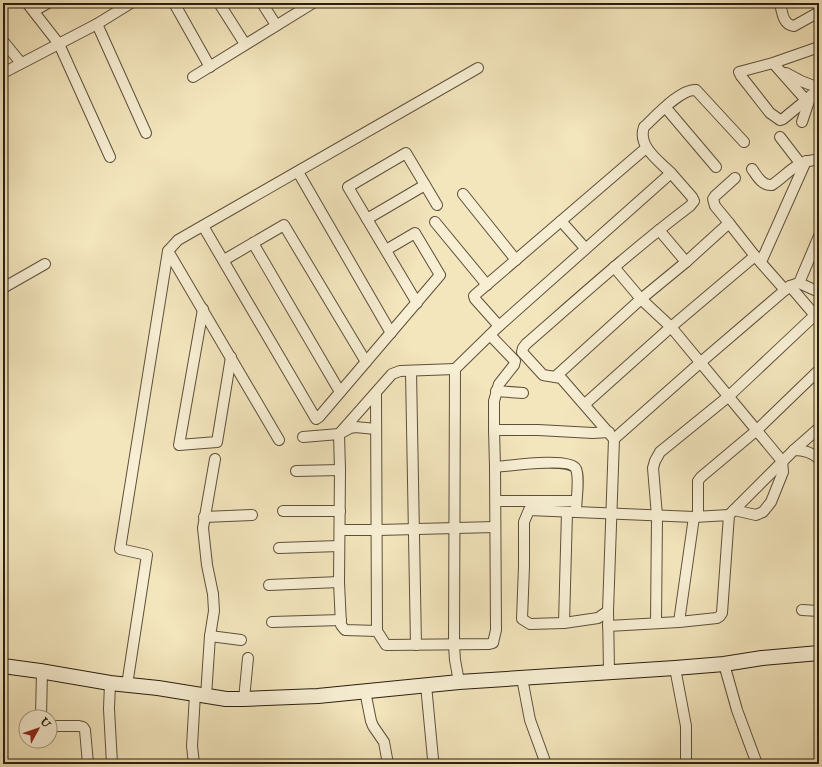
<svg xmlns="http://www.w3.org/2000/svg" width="822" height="767" viewBox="0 0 822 767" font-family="'IM FELL English',serif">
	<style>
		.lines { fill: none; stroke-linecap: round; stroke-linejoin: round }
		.street-casing { stroke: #5d503b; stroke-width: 12 }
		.secondary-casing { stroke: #2b1e10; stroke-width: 16 }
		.street { stroke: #f7eed3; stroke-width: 10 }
		.secondary { stroke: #f7eed3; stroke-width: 14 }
	</style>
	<rect width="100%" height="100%" fill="#f3e5bc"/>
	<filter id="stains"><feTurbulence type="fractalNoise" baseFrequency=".005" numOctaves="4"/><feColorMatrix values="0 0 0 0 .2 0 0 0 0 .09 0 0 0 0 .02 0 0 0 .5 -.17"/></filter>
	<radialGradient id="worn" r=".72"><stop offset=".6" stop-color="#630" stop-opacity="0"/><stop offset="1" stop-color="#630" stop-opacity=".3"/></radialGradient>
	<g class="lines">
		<defs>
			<g id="street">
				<path d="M27,3L59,44L110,157"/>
				<path d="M174,3L210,67"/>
				<path d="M219,3L245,44"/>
				<path d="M262,3L276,25"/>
				<path d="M780,3C782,12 783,25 794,26L819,12"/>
				<path d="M34,11L48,3"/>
				<path d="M97,24L146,133"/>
				<path d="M3,41L21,63"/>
				<path d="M773,63L805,99"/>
				<path d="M3,73L97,24L131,3"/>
				<path d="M786,73L801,81L819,88"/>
				<path d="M193,77L313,3"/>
				<path d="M811,96L783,119L780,120L770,113L741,76L739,72L773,63L819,47"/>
				<path d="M666,108L716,167"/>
				<path d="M802,122L811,95"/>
				<path d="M780,137L800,163"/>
				<path d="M752,169C757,176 762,186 772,185C788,174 798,159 819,160"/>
				<path d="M298,172L391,333"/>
				<path d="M463,194L516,260"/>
				<path d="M367,219L425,185"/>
				<path d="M561,221L585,248"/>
				<path d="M435,222L487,285"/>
				<path d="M729,223L715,206L713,199L715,196L735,178"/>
				<path d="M203,226L316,419L319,417L440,275L415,233L386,250"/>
				<path d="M659,230L686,262"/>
				<path d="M253,243L340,392"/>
				<path d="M168,251L279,440"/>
				<path d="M224,260L284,225L366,362"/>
				<path d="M761,262L806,161"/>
				<path d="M614,267L641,299L671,327L782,461L783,472L771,502L763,512L756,515L734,510"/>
				<path d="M799,283L819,292"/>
				<path d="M790,286L819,320"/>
				<path d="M3,288L45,264"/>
				<path d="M417,303L348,187L406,153L437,205"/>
				<path d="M203,309L179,445L217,442L231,357"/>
				<path d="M499,326L475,299L474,296L476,294L646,148"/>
				<path d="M455,369L400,371L392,374L339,434L340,470L339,582L341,625L345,630L377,631L386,645L489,644L493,643L496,630L495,467L494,430V401L499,384L514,365L515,361L490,335"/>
				<path d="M411,371L416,645"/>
				<path d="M555,377L641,299L686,262L729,223L755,256L785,290"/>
				<path d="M496,391L523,393"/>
				<path d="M376,394L377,631"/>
				<path d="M585,404L671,327L755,256"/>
				<path d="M494,430H538L593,433L609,432"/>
				<path d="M303,437L339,434L350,428L355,427L376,429"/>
				<path d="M614,439L561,378L543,375L522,352L523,348L526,344C580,297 633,249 690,206L694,201L692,197L671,173"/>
				<path d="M794,450C803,450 812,452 819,459"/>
				<path d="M495,467C508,466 571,457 576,469C580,478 576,500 576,512"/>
				<path d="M296,471L340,470"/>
				<path d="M496,501H576"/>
				<path d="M283,511H340"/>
				<path d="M731,513L794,450L819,428"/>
				<path d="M698,516V481L701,477L757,430L819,370"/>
				<path d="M204,517L252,515"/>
				<path d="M340,530H378L495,527"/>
				<path d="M279,548L339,546"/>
				<path d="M269,585L339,582"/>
				<path d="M802,610L819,611"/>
				<path d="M608,611L598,618L564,623L530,624L522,619L524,566V522L529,510L694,517L729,515L722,613L720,616L717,618L679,622L608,626"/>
				<path d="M272,622L341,620"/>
				<path d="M656,622L657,516L653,468L655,461L660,452L729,396L815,315"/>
				<path d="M679,622L694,517"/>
				<path d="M564,623L567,512"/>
				<path d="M210,636L241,640"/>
				<path d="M724,664L737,710L757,764"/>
				<path d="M675,668L686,726V764"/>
				<path d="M609,672L608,611L614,439L701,362L785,290L790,286L799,283L819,236"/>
				<path d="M522,678L530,720L546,764"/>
				<path d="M459,682L455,660L454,645L455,369L499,326L671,173C659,161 637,146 644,127C655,117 681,88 696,90L744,142"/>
				<path d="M110,683L109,709L112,764"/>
				<path d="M127,685L147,555L120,549L168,251L178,240L478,68"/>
				<path d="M426,685L433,759"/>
				<path d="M365,691L371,721L373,726L384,742L388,764"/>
				<path d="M206,696L210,636L214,611L213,594L207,565L203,528L215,459"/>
				<path d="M244,699L248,658"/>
				<path d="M41,717L42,671"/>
				<path d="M50,726H79L83,727L85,730L88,764"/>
				<path d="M194,764L192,746L195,694"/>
			</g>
			<path id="secondary" d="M3,666L40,671L110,683L158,688L226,699H244L318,696L459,682L675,668L724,664L762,658L819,653"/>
		</defs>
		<use href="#street" class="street-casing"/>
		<use href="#secondary" class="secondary-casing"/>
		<use href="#street" class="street"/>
		<use href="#secondary" class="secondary"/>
	</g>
	<rect width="822" height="767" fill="none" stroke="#f3e5bc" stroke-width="16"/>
	<rect x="4" y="4" width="814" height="759" fill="none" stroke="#2b1e10" stroke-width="2"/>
	<rect x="8" y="8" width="806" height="751" fill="none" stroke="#2b1e10"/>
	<g transform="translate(38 729) rotate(50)"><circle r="19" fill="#f7eed3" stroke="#a59b85"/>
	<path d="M0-3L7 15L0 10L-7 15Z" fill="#8f2418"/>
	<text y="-6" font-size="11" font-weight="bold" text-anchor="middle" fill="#2b1e10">U</text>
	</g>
	<rect width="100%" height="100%" filter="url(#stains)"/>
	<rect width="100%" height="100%" fill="url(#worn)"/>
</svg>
